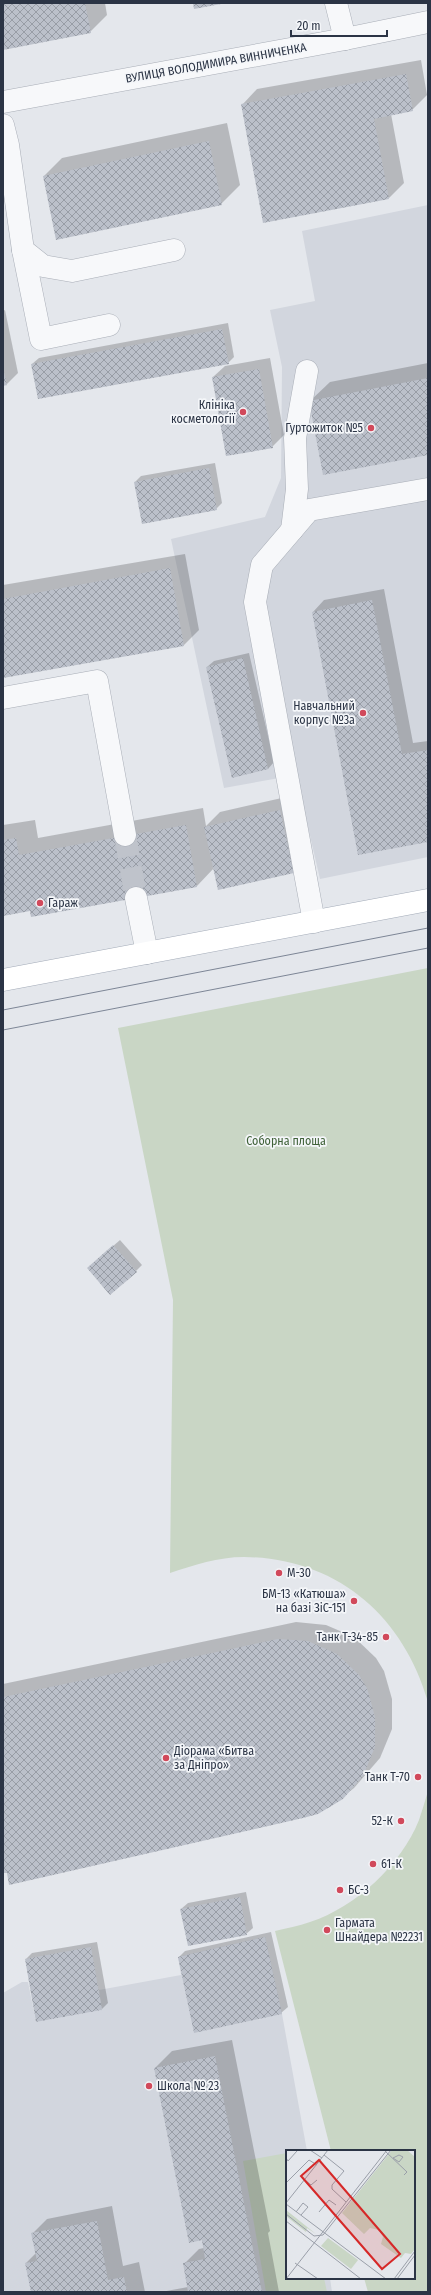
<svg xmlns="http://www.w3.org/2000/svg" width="431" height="2295" viewBox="0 0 431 2295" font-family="'Fira Sans Condensed',sans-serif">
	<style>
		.built { fill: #d2d6de }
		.green { fill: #c9d6c5 }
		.shadow { fill: #0003 }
		.building { fill: url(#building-cross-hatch) }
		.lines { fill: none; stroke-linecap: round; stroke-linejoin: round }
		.minor-tunnel { stroke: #bfc3cb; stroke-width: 22; stroke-dasharray: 22 11; stroke-linecap: butt }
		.minor-casing { stroke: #a9aeb7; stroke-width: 23 }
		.major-casing { stroke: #a3abb8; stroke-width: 23 }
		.minor { stroke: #f7f8fa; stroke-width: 22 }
		.major { stroke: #fff; stroke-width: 22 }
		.tram { stroke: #7d8696; stroke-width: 1 }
		.poi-dot { fill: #d1495b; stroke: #f4f6f9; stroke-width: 1.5 }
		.labels { text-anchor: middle; stroke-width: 3.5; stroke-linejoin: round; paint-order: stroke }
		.street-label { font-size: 12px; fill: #2b3445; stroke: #f4f6f9 }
		.poi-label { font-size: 12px; fill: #2b3445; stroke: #f4f6f9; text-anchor: end }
		.park-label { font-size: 12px; fill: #3f6138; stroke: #f4f6f9 }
		.inset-road { fill: none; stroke: #9a9fa9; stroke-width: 1 }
		.view { fill: #d62828; fill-opacity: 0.15; stroke: #d62828; stroke-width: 2 }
		.inset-edge { fill: none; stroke: #2b3445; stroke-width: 2 }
	</style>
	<defs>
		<pattern id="building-cross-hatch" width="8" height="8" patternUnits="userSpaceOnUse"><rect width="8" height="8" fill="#bbc0ca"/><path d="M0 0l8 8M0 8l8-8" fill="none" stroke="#989da6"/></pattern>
	</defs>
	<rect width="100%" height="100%" fill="#e4e7ec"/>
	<g class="built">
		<path d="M428,205V857L320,879L296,775L224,788L171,539L265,517L281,478L282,367L270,310L315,301L302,231Z"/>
		<path d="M265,1937L282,2014L307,2151H287V2278H330L332,2292H3V1993L22,1982H28L36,2022L102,2010L99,1990L181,1975L178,1957Z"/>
	</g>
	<g class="green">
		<path d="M428,968V1702C403,1615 336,1558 244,1557C218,1557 194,1565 170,1573L173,1300L118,1028Z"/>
		<path d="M428,1791V2292H368L364,2278H414V2151H331L275,1931C286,1928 299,1926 310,1922C356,1907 401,1865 419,1820C422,1811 425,1801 428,1791Z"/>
		<path d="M287,2153V2278H324L327,2292H266L243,2161Z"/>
	</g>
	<g class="shadow">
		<path d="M3,3H105L107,15L90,32L3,49Z"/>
		<path d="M421,60L427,95L412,110L391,114L404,183L389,198L242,105L257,89Z"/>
		<path d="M227,123L240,185L221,204L44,176L62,158Z"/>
		<path d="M5,310L18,373L7,384L3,385V311Z"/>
		<path d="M228,323L234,357L228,363L32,364L39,358Z"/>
		<path d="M270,358L284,435L272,447L213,377L225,366Z"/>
		<path d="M428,363V454L310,401L330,382Z"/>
		<path d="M215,463L222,503L216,509L135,482L141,476Z"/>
		<path d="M185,554L199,630L184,645L3,677V585Z"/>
		<path d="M384,589L413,743L428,741V841L313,612L324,600Z"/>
		<path d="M249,653L274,762L268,769L232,777L207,667L214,661Z"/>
		<path d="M295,795L293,873L214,868L197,886L31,916L30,910L3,915V825L35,820L38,838L203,808L206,826L220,812Z"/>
		<path d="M120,1240L142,1265L136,1271L95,1262Z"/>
		<path d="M296,1622L326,1625L354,1637L376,1658L384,1671L392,1699V1729L380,1758L354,1788L330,1807L3,1872V1684Z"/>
		<path d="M246,1892L253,1928L246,1934L181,1909L188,1903Z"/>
		<path d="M271,1932L288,2007L281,2013L179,1957L185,1951Z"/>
		<path d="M97,1942L108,2003L102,2009L26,1959L32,1953Z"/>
		<path d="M232,2040L270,2231L268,2233L279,2292H161L188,2287L184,2264L199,2249L204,2248L155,2068L172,2051Z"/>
		<path d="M112,2206L123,2266L139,2262L145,2292H32L26,2263L36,2253L32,2234L47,2219Z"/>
	</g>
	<g class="building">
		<path d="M3,3H85L91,33L3,50Z"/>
		<path d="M193,3H221V4L194,9Z"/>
		<path d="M406,74L413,111L374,119L389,199L263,223L241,104Z"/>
		<path d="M209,141L222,205L56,240L43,176Z"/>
		<path d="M222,329L229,364L38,399L31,364Z"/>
		<path d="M3,368L7,385L3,386Z"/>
		<path d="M259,369L273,448L226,456L212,377Z"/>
		<path d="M428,378V455L323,475L309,401Z"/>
		<path d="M209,468L217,510L142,524L134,482Z"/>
		<path d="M170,568L184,646L3,678V599Z"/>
		<path d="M372,600L402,754L428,750V842L358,855L312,612Z"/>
		<path d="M243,658L268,769L232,778L206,667Z"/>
		<path d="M280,810L294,873L218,890L204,827Z"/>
		<path d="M186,825L197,887L31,917L30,911L3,916V840L16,838L19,855Z"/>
		<path d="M113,1245L137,1272L110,1295L87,1268Z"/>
		<path d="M278,1639L308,1641L337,1654L359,1675L367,1688L375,1717V1747L363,1776L343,1799L318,1814L303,1818L9,1885L7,1873H3V1697Z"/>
		<path d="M240,1897L247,1935L188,1946L180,1909Z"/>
		<path d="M265,1937L282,2014L194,2033L178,1957Z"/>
		<path d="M91,1947L102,2010L36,2022L25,1959Z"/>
		<path d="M215,2056L253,2249L262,2292H188L183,2263L205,2259L202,2240L189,2243L154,2068Z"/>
		<path d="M97,2221L108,2280L124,2277L127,2292H31L25,2263L37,2261L31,2233Z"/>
	</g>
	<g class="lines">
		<path class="minor-tunnel" d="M125,835L136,898"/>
		<defs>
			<g id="minor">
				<path d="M336,3L345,39"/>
				<path d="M3,102L345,39L428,22"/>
				<path d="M3,125L8,145L23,250L43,266L72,271L174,250"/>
				<path d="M23,250L41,339L109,325"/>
				<path d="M292,530L297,489L295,438L307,371"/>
				<path d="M3,698L97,681L125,835"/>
				<path d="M136,898L147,953"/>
				<path d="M314,922L255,602L262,565L309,510L428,489"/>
			</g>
			<path id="major" d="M3,980L428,900"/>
		</defs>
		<use href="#minor" class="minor-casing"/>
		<use href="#major" class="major-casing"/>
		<use href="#minor" class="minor"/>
		<use href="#major" class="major"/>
		<g class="tram">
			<path d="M3,1010L428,928"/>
			<path d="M3,1030L428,948"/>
		</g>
	</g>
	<g class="poi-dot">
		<circle cx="243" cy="412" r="4"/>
		<circle cx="371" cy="428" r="4"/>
		<circle cx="363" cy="713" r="4"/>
		<circle cx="40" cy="903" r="4"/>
		<circle cx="279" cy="1573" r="4"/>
		<circle cx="354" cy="1601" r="4"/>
		<circle cx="386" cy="1637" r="4"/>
		<circle cx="166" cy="1758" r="4"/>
		<circle cx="418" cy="1777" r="4"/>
		<circle cx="401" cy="1821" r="4"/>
		<circle cx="373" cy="1864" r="4"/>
		<circle cx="340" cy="1890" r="4"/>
		<circle cx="327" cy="1930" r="4"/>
		<circle cx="149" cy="2086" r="4"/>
	</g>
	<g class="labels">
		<g class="street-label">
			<text transform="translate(216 63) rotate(-10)" y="4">ВУЛИЦЯ ВОЛОДИМИРА ВИННИЧЕНКА</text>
		</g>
		<g class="poi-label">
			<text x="235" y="409">Клініка<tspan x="235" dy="14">косметології</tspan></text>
			<text x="363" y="432">Гуртожиток №5</text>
			<text x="355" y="710">Навчальний<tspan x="355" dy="14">корпус №3а</tspan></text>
			<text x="48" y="907" text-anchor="start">Гараж</text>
			<text x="287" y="1577" text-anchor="start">М-30</text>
			<text x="346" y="1598">БМ-13 «Катюша»<tspan x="346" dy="14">на базі ЗіС-151</tspan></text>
			<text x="378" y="1641">Танк Т-34-85</text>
			<text x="174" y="1755" text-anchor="start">Діорама «Битва<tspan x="174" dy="14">за Дніпро»</tspan></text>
			<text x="410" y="1781">Танк Т-70</text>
			<text x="393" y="1825">52-К</text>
			<text x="381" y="1868" text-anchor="start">61-К</text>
			<text x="348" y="1894" text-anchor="start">БС-3</text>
			<text x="335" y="1927" text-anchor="start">Гармата<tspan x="335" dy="14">Шнайдера №2231</tspan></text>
			<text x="157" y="2090" text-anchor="start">Школа № 23</text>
		</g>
		<g class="park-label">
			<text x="286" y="1145">Соборна площа</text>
		</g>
	</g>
	<g transform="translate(286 2150)">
		<rect width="129" height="129" fill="#e4e7ec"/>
		<path d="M106,0H121L129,7V99L125,104L119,103L115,108L95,94L97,87L93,80L84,78L78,84L56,63ZM0,60L30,84L21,78L20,82L0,66Z" fill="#c9d6c5"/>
		<path d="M42,88L72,110L65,119L35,96Z" fill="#c9d6c5"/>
		<path class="inset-road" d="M24,0L36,8M99,1L121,22L118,25M38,5L58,21L46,35V39L60,52M113,5L117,7L113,12L107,8ZM0,8L2,11L11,1M19,30L25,35L31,30M0,33L23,10L31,15M0,53L42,0M0,54L100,129M10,62L17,53L22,57L15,65M33,62L43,50L50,55M0,64L28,86L37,85L105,0M0,71L75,129M9,113L32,129M0,129L101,0M108,129L129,101M111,129L129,105"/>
		<path class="view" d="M33,10L114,104L96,119L15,26Z"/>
		<rect width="129" height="129" class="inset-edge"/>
	</g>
	<rect width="431" height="2295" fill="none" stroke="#2b3445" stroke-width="8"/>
	<path d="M291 30v6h96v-6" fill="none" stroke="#2b3445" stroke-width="2"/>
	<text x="297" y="30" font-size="12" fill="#2b3445" stroke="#f4f6f9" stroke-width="3" paint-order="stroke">20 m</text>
</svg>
